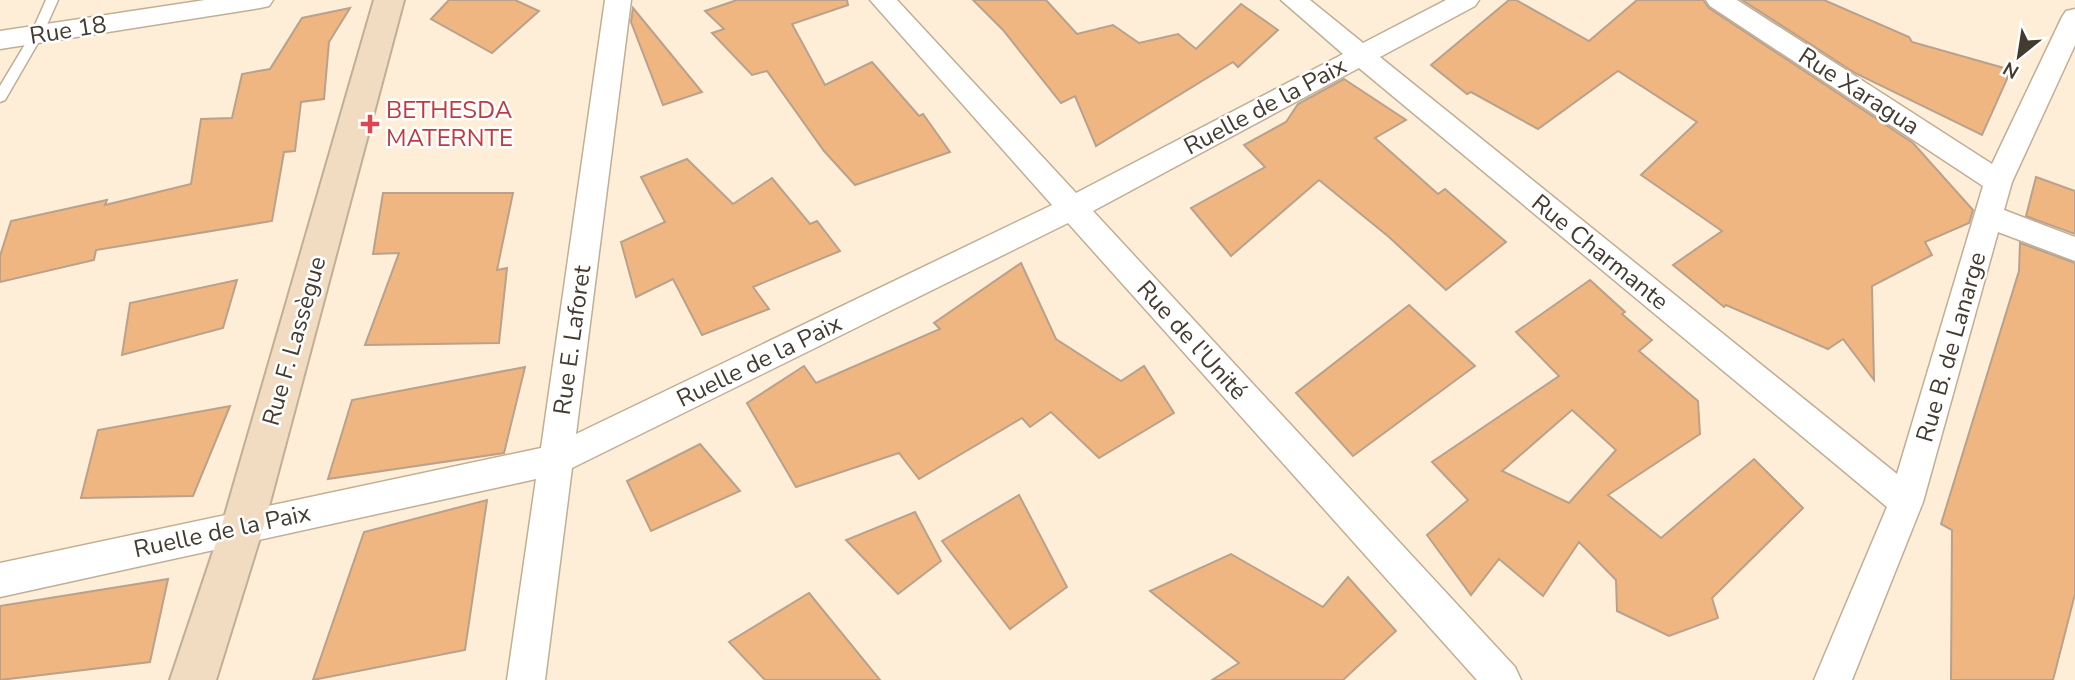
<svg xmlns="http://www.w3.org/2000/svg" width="2075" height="680" viewBox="0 0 2075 680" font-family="'Nunito Sans',sans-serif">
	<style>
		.building { fill: #f0b682; stroke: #b9a18b; stroke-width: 2; fill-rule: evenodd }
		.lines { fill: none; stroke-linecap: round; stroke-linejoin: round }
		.lane-casing { stroke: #c1ae94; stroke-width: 3 }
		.street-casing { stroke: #c1ae94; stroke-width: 3 }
		.secondary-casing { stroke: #c1ae94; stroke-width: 4 }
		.lane { fill: #fff; fill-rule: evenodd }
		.street { fill: #fff; fill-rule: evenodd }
		.secondary { fill: #f1dcc2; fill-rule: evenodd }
		.health-dot { fill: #e0444e; stroke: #fff; stroke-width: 2.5 }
		.labels { text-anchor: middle; stroke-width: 5; stroke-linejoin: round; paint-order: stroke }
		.street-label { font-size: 24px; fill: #433b30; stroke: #fff }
		.health-label { font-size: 24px; fill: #be3a42; stroke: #fff; text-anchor: start }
	</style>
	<rect width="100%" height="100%" fill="#feeed8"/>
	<g class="building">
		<path d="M449,0H515L539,11L492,53L431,19Z"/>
		<path d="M737,0H847L848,5L792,24L825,85L872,62L919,116L923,114L950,152L855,185L824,151L767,71L752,75L712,33L724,29L705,11Z"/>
		<path d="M973,0H1046L1077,34L1113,25L1139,43L1178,34L1196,49L1241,4L1278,30L1238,67L1233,62L1096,146L1075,96L1061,103L1003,30Z"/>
		<path d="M1509,0H1516L1589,41L1637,0H1703L1709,8L1913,143L1973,210L1969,223L1925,242L1932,255L1872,286L1874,380L1843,339L1828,349L1726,305L1724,307L1673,265L1722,231L1641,175L1697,122L1618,71L1538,129L1471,92L1467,94L1431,65Z"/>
		<path d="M1742,0H1824L1909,37L1912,42L2011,70L1982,135L1855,73Z"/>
		<path d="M350,8L329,42L324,99L301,102L295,151L284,152L272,221L96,250L94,260L0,282V256L11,221L107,200L105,205L191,184L201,119L232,118L242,74L270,69L302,18Z"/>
		<path d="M633,8L702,92L663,105L631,22Z"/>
		<path d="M1344,79L1406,120L1375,138L1438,194L1445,189L1506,242L1446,290L1389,237L1319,180L1231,256L1191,208L1265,167L1244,145L1286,122L1298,104Z"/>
		<path d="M687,159L733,204L772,178L810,224L817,221L840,251L753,287L769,309L702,335L673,279L636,297L621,242L665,222L641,177Z"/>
		<path d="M2036,177L2075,191V234L2026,216Z"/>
		<path d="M383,193H513L497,270L507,268L499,343L365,345L399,253L373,254Z"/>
		<path d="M2020,243L2075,263V594L2053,680H1951L1952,530L1941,524L2019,271Z"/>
		<path d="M1021,263L1056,339L1121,381L1144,366L1174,413L1099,458L1051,412L1030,427L1022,418L919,479L899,453L796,487L747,403L804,366L816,383L940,329L934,323Z"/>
		<path d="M237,280L223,328L122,355L130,303Z"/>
		<path d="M1590,280L1625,312L1622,314L1652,340L1639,351L1698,401L1700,434L1608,495L1661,538L1754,459L1803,508L1712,598L1718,618L1669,636L1617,611L1616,580L1579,542L1543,596L1499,559L1471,595L1427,535L1468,500L1432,462L1559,376L1516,332ZM1572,410L1616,450L1569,503L1502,471Z"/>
		<path d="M1409,305L1475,366L1353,456L1296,393Z"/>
		<path d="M525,367L504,453L328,479L352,400Z"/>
		<path d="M230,406L193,496L81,498L98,430Z"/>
		<path d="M700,444L740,491L651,531L627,481Z"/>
		<path d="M1019,495L1067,587L1010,629L942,541Z"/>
		<path d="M487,500L465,650L313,680L364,532Z"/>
		<path d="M915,512L941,561L898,594L846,540Z"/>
		<path d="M1231,554L1323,607L1348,577L1396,631L1343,680H1212L1239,663L1150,591Z"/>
		<path d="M168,579L150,662L0,680V606Z"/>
		<path d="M809,593L880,680H765L729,642Z"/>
	</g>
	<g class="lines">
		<defs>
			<path id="lane" d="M46,0H58L42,36L5,100L0,102V86L30,36Z"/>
			<g id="street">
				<path d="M205,0H273L269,6L260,8L0,49V31Z"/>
				<path d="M605,0H631L576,434L1052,205L870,0H897L1076,193L1343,54L1281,0H1310L1363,43L1446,0H1479L1475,6L1380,57L1897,474L1983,186L1710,6L1706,0H1737L1992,164L2062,17L2066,11L2075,9V45L2012,182L2004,210L2075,237V261L1998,232L1923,502L1852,680H1814L1887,507L1359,68L1093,211L1515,667L1521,680H1477L1068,223L572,468L545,680H507L536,479L0,597V563L541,448Z"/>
			</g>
			<path id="secondary" d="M374,0H404L264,525L216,680H170L222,525Z"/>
		</defs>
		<use href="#lane" class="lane-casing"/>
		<use href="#street" class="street-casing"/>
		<use href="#secondary" class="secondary-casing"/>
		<use href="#lane" class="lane"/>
		<use href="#street" class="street"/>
		<use href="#secondary" class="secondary"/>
	</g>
	<path class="health-dot" d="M366.5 113.5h7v7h7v7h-7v7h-7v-7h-7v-7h7z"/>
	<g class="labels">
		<g class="street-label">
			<text transform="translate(68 30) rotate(-9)" y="8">Rue 18</text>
			<text transform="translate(1859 91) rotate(33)" y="8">Rue Xaragua</text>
			<text transform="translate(1265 106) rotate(-28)" y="8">Ruelle de la Paix</text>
			<text transform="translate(1600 252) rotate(39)" y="8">Rue Charmante</text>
			<text transform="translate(572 340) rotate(-82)" y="8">Rue E. Laforet</text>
			<text transform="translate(1192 340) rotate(48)" y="8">Rue de l'Unité</text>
			<text transform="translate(294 341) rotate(-74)" y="8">Rue F. Lassègue</text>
			<text transform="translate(1951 347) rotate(-74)" y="8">Rue B. de Lanarge</text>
			<text transform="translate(759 361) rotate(-26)" y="8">Ruelle de la Paix</text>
			<text transform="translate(222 531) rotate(-12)" y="8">Ruelle de la Paix</text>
		</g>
		<g class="health-label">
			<text x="386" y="118">BETHESDA<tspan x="386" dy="28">MATERNTE</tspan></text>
		</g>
	</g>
	<g transform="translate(2019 56) rotate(210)" stroke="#ffffff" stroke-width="5" paint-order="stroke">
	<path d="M0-5L12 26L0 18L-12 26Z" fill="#433b30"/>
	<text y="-10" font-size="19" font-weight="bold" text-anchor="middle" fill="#433b30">N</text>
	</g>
</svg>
